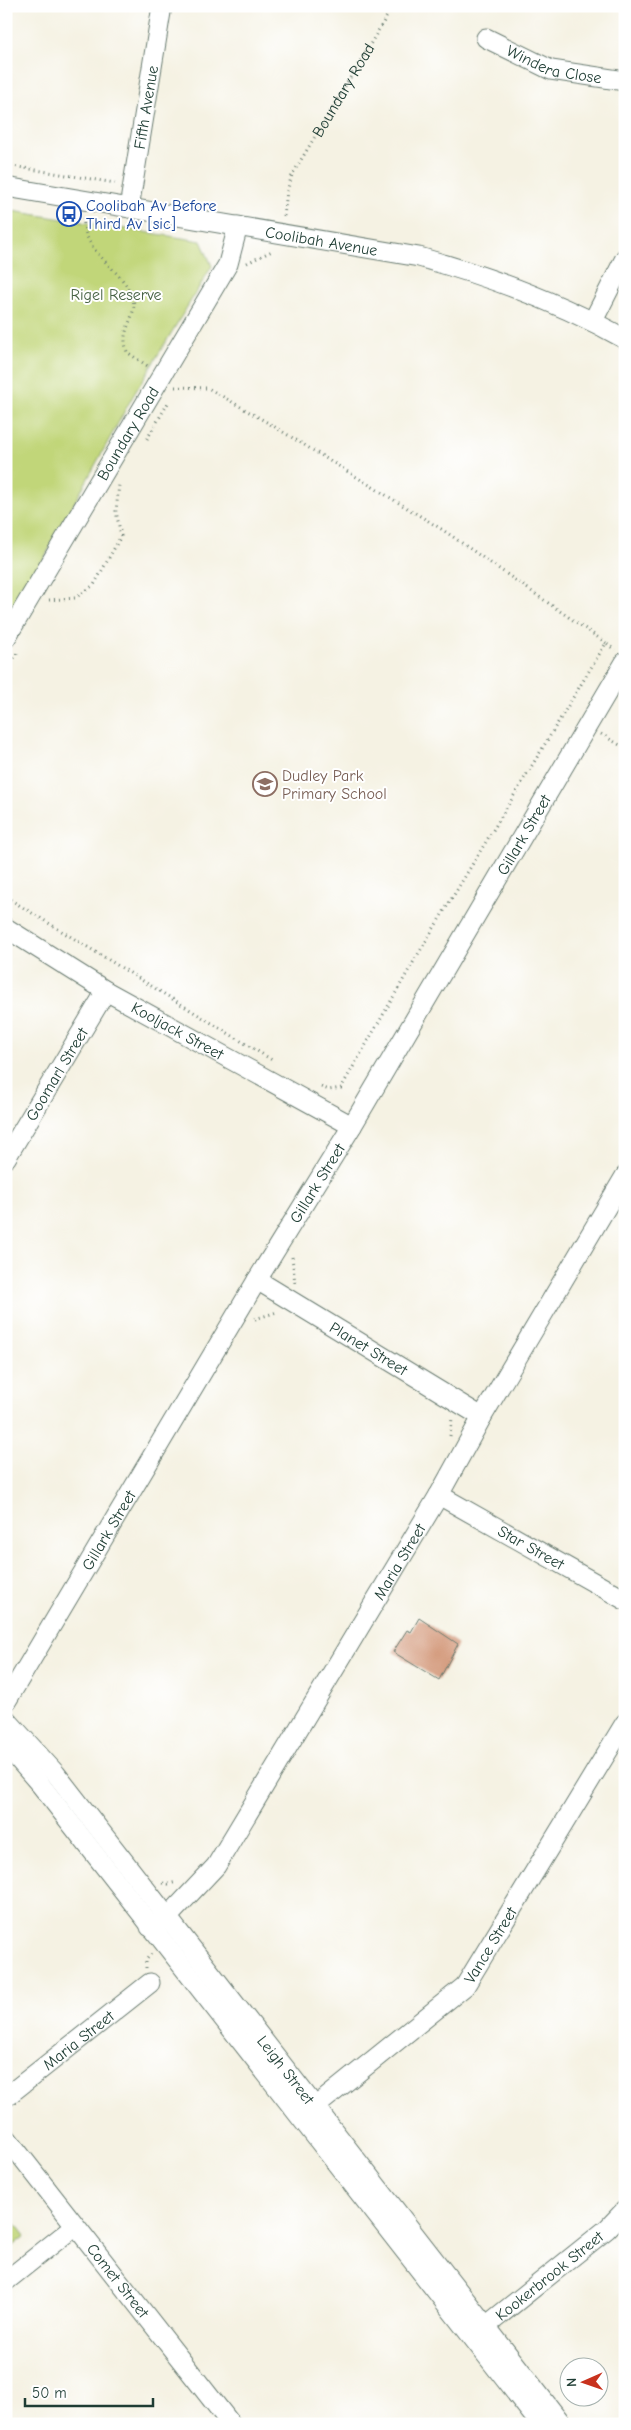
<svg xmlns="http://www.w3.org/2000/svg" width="631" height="2430" viewBox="0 0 631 2430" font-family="'Comic Neue',sans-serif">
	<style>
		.green { fill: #c1d679; stroke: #708a56 }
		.building { fill: #d59e81 }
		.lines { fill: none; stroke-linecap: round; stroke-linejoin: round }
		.minor-casing { stroke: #6a7c71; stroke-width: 21 }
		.path { stroke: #6a7c71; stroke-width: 3; stroke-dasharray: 1 4; stroke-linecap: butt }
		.minor { stroke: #fff; stroke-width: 19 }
		.labels { text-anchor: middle; stroke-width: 4; stroke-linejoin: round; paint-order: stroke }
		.street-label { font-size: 16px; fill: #1f3d34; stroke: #fff }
		.transit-label { font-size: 16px; fill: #164399; stroke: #fff; text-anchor: start }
		.park-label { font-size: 16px; fill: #486345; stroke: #fff }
		.education-label { font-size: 16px; fill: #785e54; stroke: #fff; text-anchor: start }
	</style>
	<rect width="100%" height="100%" fill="#fff"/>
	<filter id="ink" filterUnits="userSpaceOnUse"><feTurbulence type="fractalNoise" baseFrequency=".02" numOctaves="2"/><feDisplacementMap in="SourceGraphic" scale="10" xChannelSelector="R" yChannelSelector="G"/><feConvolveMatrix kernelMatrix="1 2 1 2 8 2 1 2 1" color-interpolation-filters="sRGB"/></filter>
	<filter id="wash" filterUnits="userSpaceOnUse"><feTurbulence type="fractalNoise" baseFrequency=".0096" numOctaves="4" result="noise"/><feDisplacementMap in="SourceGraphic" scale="20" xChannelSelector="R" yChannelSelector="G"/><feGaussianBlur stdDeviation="1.12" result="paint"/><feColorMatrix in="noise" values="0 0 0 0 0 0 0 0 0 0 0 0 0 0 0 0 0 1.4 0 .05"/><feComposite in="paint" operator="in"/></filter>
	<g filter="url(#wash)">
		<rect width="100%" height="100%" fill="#f5f2e3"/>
		<g class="green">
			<path d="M6,210L201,241L212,266L133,396L6,628Z"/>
			<path d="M6,2211L25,2236L6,2251Z"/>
		</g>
		<g id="blocks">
			<path class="building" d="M419,1618L458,1644L439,1680L393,1652L407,1630L411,1632Z"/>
		</g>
	</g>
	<g filter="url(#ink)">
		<use href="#blocks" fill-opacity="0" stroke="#6a7c71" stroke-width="1"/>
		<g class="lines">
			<defs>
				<g id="minor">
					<path id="s2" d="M486,38L551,70L625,81"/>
					<path id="s3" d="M6,187L419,257C491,277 559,302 625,339"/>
					<path id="s4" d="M129,208L162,6"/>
					<path d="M593,321L625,258"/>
					<path id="s5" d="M6,638L228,264L238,226"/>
					<path id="s6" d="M6,928L106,991L352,1126"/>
					<path id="s7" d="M6,1158L106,991"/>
					<path id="s8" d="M257,1280L482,1417"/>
					<path id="s9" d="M439,1495L625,1600"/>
					<path id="s10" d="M6,1702L257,1280L352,1126L625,662"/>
					<path id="s11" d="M6,1719L56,1774L562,2424"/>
					<path d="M6,1745L40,1784L540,2424"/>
					<path id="s12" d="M150,1927L167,1918L216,1866L439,1495L482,1417L625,1176"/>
					<path id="s13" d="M6,2097L150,1983"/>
					<path id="s14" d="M305,2112L315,2107L465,1986L625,1723"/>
					<path id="s15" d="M6,2137L231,2424"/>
					<path d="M6,2281L75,2226"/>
					<path id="s16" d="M476,2331L486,2326L607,2229L625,2210"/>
				</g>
			</defs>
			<use href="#minor" class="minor-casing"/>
			<g class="path">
				<path d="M6,165L115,183"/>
				<path id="s1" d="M284,216L287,191L292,175L393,6"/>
				<path d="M84,218C81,253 125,270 133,299C137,314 124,327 125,340C125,344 126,348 127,352L149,367"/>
				<path d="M247,263L272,251"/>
				<path d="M175,387L208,388L270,424L443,530L606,643"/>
				<path d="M147,439L168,403"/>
				<path d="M49,600L75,598L94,585L121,536L116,511L119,485"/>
				<path d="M6,671L18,652"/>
				<path d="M601,734L625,748"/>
				<path d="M6,897L272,1060"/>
				<path d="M321,1087L329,1090L341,1088L414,961L606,643L615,650"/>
				<path d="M292,1257L295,1283"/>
				<path d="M255,1319L277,1312"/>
				<path d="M450,1436L452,1418"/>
				<path d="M163,1883L168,1884L177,1882"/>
				<path d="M146,1968V1960L151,1954"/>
			</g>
			<use href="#minor" class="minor"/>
		</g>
	</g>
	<defs>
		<symbol id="bus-ring" viewBox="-11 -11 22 22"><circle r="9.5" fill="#fff" stroke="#1a4fb4" stroke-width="1.5"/><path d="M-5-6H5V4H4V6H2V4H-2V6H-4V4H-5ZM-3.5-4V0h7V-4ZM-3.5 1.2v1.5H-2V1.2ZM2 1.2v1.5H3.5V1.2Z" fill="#1a4fb4"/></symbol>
		<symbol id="school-ring" viewBox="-11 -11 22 22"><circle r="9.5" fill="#fff" stroke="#8d6e63" stroke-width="1.5"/><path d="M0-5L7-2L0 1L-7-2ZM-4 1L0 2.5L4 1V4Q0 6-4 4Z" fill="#8d6e63"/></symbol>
	</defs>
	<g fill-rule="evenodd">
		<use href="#bus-ring" x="55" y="200" width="28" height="28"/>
		<use href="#school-ring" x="251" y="770" width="28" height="28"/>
	</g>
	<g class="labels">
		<g class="street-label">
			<text dy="6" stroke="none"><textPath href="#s2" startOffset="74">Windera Close</textPath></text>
			<text dy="6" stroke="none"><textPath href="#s1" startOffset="141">Boundary Road</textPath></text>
			<text dy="6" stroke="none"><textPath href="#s4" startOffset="102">Fifth Avenue</textPath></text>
			<text dy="6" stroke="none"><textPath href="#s3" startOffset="320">Coolibah Avenue</textPath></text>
			<text dy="6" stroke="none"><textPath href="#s5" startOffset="238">Boundary Road</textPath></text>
			<text dy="6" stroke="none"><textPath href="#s10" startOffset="1010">Gillark Street</textPath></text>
			<text dy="6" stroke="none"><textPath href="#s6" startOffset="200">Kooljack Street</textPath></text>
			<text dy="6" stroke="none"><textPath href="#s7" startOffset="98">Goomarl Street</textPath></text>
			<text dy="6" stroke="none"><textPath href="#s10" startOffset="605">Gillark Street</textPath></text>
			<text dy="6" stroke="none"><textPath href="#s8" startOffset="131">Planet Street</textPath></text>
			<text dy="6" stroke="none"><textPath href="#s10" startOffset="200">Gillark Street</textPath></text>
			<text dy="6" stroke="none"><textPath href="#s9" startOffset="106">Star Street</textPath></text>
			<text dy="6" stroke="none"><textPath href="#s12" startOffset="446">Maria Street</textPath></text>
			<text dy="6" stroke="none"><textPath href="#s14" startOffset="252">Vance Street</textPath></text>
			<text dy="6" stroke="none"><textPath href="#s13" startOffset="92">Maria Street</textPath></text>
			<text dy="6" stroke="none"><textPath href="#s11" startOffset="449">Leigh Street</textPath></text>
			<text dy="6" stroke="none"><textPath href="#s16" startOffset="92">Kookerbrook Street</textPath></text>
			<text dy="6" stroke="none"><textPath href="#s15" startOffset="182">Comet Street</textPath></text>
		</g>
		<g class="transit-label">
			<text x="86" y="211">Coolibah Av Before<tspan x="86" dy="18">Third Av [sic]</tspan></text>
		</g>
		<g class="park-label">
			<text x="116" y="300">Rigel Reserve</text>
		</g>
		<g class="education-label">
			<text x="282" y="781">Dudley Park<tspan x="282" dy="18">Primary School</tspan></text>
		</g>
	</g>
	<rect width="631" height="2430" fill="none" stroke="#fff" stroke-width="25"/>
	<g transform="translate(584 2382) rotate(268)"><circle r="24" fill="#ffffff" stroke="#a5b1ae"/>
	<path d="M0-4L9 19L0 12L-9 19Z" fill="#c8321e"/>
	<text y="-8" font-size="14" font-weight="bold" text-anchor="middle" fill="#1f3d34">N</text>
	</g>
	<path d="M25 2398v8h128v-8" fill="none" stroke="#1f3d34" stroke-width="2.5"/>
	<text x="32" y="2398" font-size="15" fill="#1f3d34" stroke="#ffffff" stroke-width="4" paint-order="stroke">50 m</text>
</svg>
